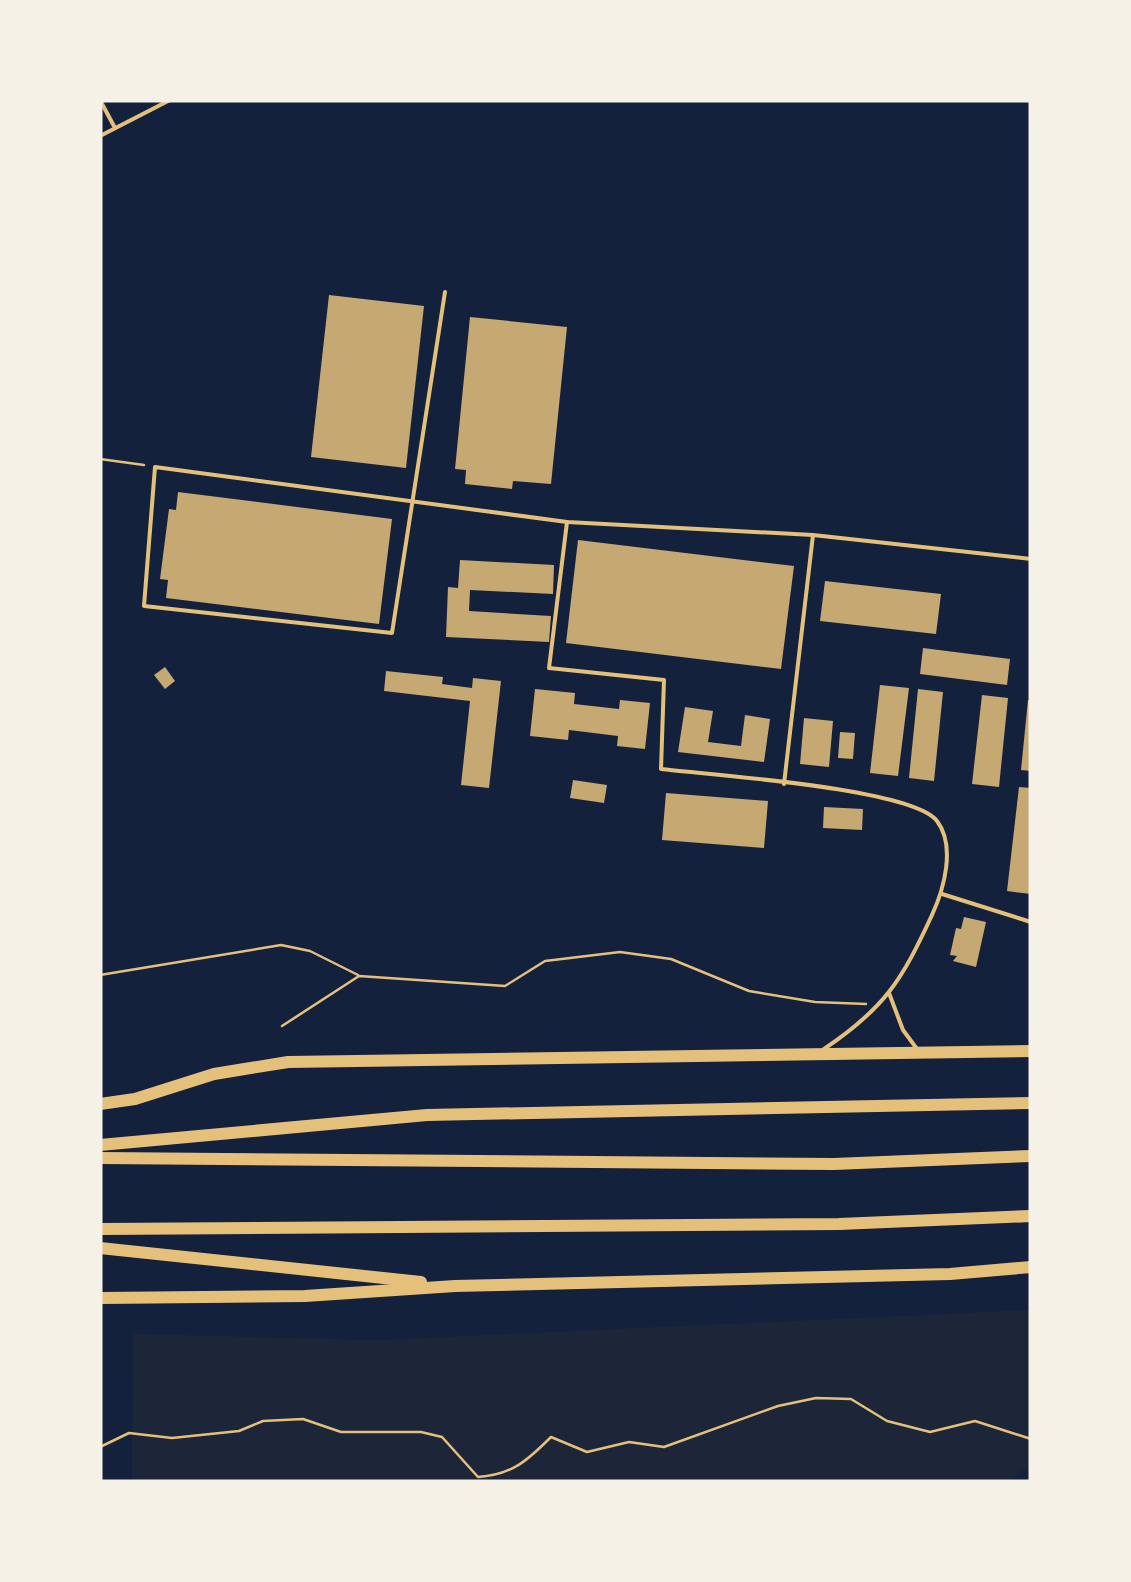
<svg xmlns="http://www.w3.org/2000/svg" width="1131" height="1582" viewBox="0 0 1131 1582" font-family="Figtree,sans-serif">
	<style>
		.green { fill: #1d2539 }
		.building { fill: #c6a872 }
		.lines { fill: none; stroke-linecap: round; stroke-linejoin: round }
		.path { stroke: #e5c07b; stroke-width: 2.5 }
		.service { stroke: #e5c07b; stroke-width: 4 }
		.motorway { stroke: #e5c07b; stroke-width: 12 }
	</style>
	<rect width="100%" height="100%" fill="#14213d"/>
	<path class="green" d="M1031,1310V1463L1010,1482H132L133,1334L379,1340Z"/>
	<g class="building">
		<path d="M329,295L424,306L406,468L311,457Z"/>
		<path d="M470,317L567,327L551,484L513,481L512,489L465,484L466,470L455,469Z"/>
		<path d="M178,492L392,519L379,624L166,598L168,580L160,579L169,509L176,510Z"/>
		<path d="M578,540L794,566L781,669L566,643Z"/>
		<path d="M460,560L554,565L553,594L470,590L469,611L551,616L549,642L446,637L448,587L458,588Z"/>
		<path d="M825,581L941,594L936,634L820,621Z"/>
		<path d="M923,648L1010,659L1007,685L920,674Z"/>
		<path d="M165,667L175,681L165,689L154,675Z"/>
		<path d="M386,671L443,677L442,684L472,688L473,678L501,681L489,788L461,785L470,701L384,691Z"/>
		<path d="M880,685L909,688L898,776L870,773Z"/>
		<path d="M535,689L575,693L574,704L619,709L620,700L650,703L645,749L617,746L618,736L569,730L568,740L530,736Z"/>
		<path d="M918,689L943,692L934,781L909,778Z"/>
		<path d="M982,695L1008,698L999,787L972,784Z"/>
		<path d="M1028,700H1031V771L1021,770Z"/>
		<path d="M685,707L713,711L708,742L741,746L745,715L770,719L764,762L678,752Z"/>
		<path d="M804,718L833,721L829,767L800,764Z"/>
		<path d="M840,732L855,733L853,759L838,758Z"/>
		<path d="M573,780L607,785L604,803L570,798Z"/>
		<path d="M1019,787L1031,788V894L1007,891Z"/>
		<path d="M666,793L768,801L764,848L662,840Z"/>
		<path d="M824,807L863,809L862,830L823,828Z"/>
		<path d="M964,917L986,922L976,967L953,961L957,956L950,955L956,928L961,929Z"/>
	</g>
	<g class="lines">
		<g class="path">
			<path d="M100,459L144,465"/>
			<path d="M100,975L281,945L310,951L358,975"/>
			<path d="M282,1026L359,976L505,986L545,961L620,952L671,959L749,991L815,1002L866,1004"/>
			<path d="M100,1447L129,1433L172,1438L239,1431L263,1421L303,1419L341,1432H421L442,1437L478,1477C512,1475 528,1460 551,1437L587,1452L629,1442L664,1447L778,1406L816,1398L851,1399L887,1421L930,1432L975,1421L1031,1439"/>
		</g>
		<g class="service">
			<path d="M100,100L115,128"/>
			<path d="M100,136L170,100"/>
			<path d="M445,292L392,633L144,606L155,467L567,522L813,535L1031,559"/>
			<path d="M567,522L549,668L664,680L661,769C710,775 911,788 937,821C956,846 944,889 932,915C902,980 885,1008 824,1049"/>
			<path d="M784,784L813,535"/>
			<path d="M942,894L1031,922"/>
			<path d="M889,993L903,1030L917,1049"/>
		</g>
		<g class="motorway">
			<path d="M100,1104L135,1099L214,1074L288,1062L1031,1051"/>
			<path d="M100,1145L427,1115L1031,1103"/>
			<path d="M100,1158L834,1164L1031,1156"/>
			<path d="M100,1229L839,1224L1031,1216"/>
			<path d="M100,1248L421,1282"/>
			<path d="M100,1298L305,1296L455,1286L950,1274L1031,1267"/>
		</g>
	</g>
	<rect width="1131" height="1582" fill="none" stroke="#f6f1e7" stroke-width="205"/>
</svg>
